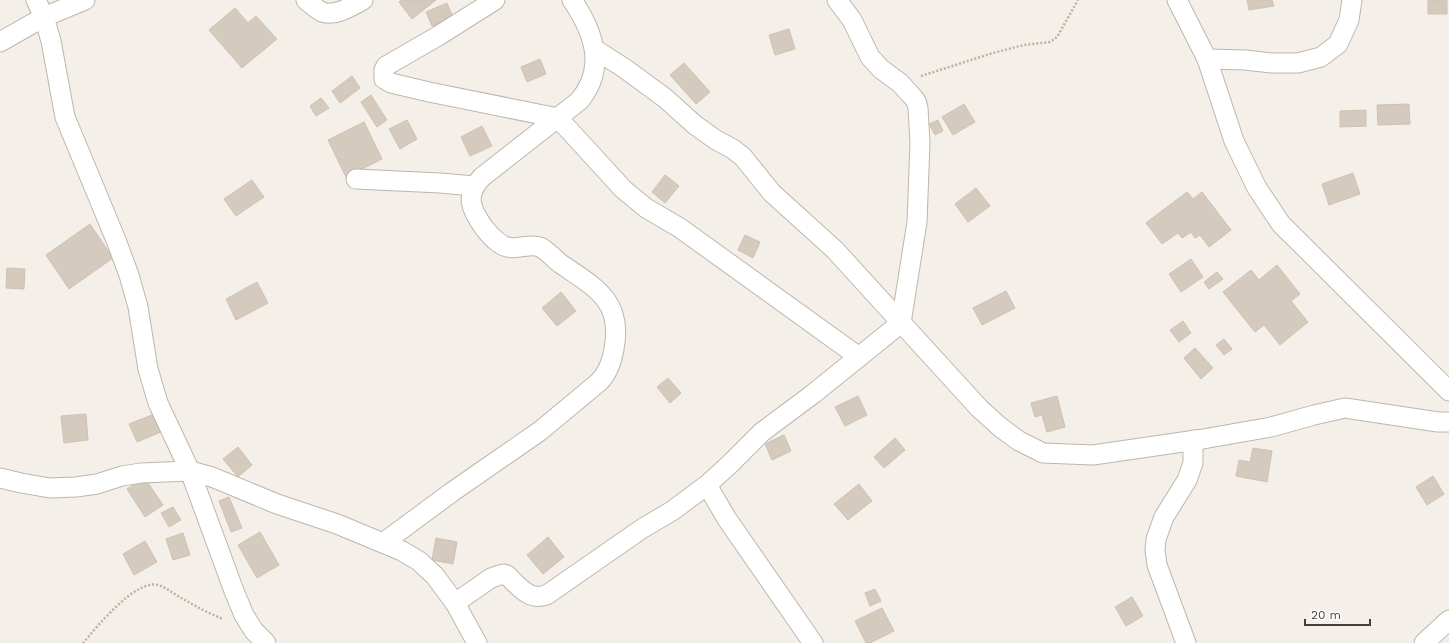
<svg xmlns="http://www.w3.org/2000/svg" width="1449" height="643" viewBox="0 0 1449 643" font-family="'Work Sans',sans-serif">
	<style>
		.building { fill: #d5cabe; stroke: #d0c1b1 }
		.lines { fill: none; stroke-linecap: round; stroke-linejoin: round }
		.minor-casing { stroke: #bfb6ab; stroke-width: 21 }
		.path { stroke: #c0b09d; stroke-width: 2.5; stroke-dasharray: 2 2; stroke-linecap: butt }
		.minor { stroke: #fff; stroke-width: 19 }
	</style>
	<rect width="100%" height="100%" fill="#f4efe8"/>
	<g class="building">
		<path d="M401,0H436L412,19L399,2Z"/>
		<path d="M1247,0H1272L1274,6L1249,10Z"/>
		<rect x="1428" y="0" width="19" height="14"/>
		<path d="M447,3L453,17L432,26L426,12Z"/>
		<path d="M235,8L248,23L256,16L277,39L242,68L209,30Z"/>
		<path d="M789,29L795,49L775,55L769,35Z"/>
		<path d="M540,59L546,74L527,82L521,67Z"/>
		<path d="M684,63L710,92L696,104L670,75Z"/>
		<path d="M352,76L360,88L340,103L332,91Z"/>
		<path d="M371,95L387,120L377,127L361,102Z"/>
		<path d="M321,98L329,108L316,116L310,106Z"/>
		<path d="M964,104L975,122L953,135L942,117Z"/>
		<path d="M1409,104L1410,124L1378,125L1377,105Z"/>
		<path d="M1366,110V126L1340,127V111Z"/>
		<path d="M407,120L417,139L400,149L389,129Z"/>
		<path d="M938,120L943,131L935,135L929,124Z"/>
		<path d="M364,122L382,159L346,177L328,140Z"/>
		<path d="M482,126L492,146L470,156L461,137Z"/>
		<path d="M1353,173L1360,194L1329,205L1322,184Z"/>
		<path d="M665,175L679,186L665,203L652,192Z"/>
		<path d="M252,180L264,197L236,216L224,199Z"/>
		<path d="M976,188L990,206L968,222L955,204Z"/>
		<path d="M1187,192L1193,199L1202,192L1231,230L1209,247L1200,235L1195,238L1191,232L1182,238L1178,233L1162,244L1146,223Z"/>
		<path d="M90,224L113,258L69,289L46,255Z"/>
		<path d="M745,235L760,242L753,258L738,250Z"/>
		<path d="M1191,259L1203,277L1181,292L1169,274Z"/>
		<path d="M1277,265L1300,294L1291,301L1308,322L1280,345L1264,325L1255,332L1223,292L1251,270L1259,280Z"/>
		<path d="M7,268L25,269L24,289L6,288Z"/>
		<path d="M1217,272L1223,279L1209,289L1204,282Z"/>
		<path d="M257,282L268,303L236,320L226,299Z"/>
		<path d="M1006,291L1015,308L982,325L973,308Z"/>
		<path d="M561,292L576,311L557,326L542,308Z"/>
		<path d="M1183,321L1191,333L1179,342L1170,330Z"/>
		<path d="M1224,339L1232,349L1224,355L1216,345Z"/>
		<path d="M1195,348L1213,368L1201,379L1184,358Z"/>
		<path d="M668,378L681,393L670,403L657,387Z"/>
		<path d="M858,396L867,415L845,426L835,407Z"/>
		<path d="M1057,396L1065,427L1047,432L1042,415L1035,417L1031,403Z"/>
		<path d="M162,411L168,429L137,442L129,424Z"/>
		<path d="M86,414L88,440L64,443L61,416Z"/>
		<path d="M784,435L791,451L772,460L765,444Z"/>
		<path d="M895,438L905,450L884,468L874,457Z"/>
		<path d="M238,447L252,465L238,477L223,459Z"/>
		<path d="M1253,448L1272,451L1267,482L1236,476L1239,460L1250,462Z"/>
		<path d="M1433,476L1444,494L1427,505L1416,487Z"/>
		<path d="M144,477L163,505L145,517L127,489Z"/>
		<path d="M859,484L872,501L848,520L834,504Z"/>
		<path d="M229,497L242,528L231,532L219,501Z"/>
		<path d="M173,507L181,520L169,527L161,513Z"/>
		<path d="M260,532L279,565L257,578L238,545Z"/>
		<path d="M183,533L190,555L173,560L166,539Z"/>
		<path d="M548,537L564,557L543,574L527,555Z"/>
		<path d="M436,538L457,542L453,564L432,560Z"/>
		<path d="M145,541L157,562L134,575L123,554Z"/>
		<path d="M875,589L881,601L870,606L865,593Z"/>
		<path d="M1132,597L1143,616L1126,626L1115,607Z"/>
		<path d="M882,608L894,631L870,643H866L855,621Z"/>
	</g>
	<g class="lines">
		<defs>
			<g id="minor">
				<path d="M36,0L44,17L51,41L65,117L116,240L129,275L138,307L148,369L158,403L190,471L234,591L244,615L254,631L266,643"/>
				<path d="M306,0C311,4 316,9 322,12C335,17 352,6 363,0"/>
				<path d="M495,0L438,36L386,66L384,70V79L391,83L429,92L558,118L623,189L646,208L680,228L859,357"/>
				<path d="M1177,0L1207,59L1234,141L1257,188L1281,224L1449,391"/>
				<path d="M0,42L44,17L85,0"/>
				<path d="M596,50L624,68L665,98L695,125L716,140L733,149L743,157L772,193L835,250L979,408L1000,427L1019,441L1043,453L1093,455L1203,439L1271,427L1314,415L1345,408L1438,422H1449"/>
				<path d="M1207,59L1245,60L1272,63H1298L1321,57L1338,44L1349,20L1352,0"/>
				<path d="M356,179L440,183L474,186"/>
				<path d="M0,478L21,483L50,488L76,487L97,484L122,476L141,473L190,471L212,477L277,504L337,524L402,551L419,561L435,576L455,603L477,643"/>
				<path d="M707,485L727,519L813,643"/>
				<path d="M383,543L452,492L540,431L599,382C608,373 612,361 614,349C623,301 596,288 561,264C554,259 548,251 540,247C530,243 518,250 507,247C497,244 490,235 484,228C471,209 464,196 482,177L579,101C607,68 594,32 572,0"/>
				<path d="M455,603L491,578L503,574L507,575C518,586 531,603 548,594L643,528L672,511L707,485L730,464L762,432L813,394L901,323L917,222L920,143L918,108L916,101L911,95L900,83L881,69L870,57L852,20L837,0"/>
				<path d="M1186,643L1157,565L1155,550L1156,539L1164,517L1187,480L1193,463V440"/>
				<path d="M1424,643L1449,620"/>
			</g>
		</defs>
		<use href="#minor" class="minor-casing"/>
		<g class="path">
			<path d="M921,76L993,53L1024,45L1050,42L1057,37L1078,0"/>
			<path d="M83,643C97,627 135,579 158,585C168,588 176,596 185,600C197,607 210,614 223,619"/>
		</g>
		<use href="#minor" class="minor"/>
	</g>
	<path d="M1305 619v6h65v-6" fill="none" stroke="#473f37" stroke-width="2"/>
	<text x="1311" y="619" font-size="12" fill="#473f37" stroke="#ffffff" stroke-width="3" paint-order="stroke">20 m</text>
</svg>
